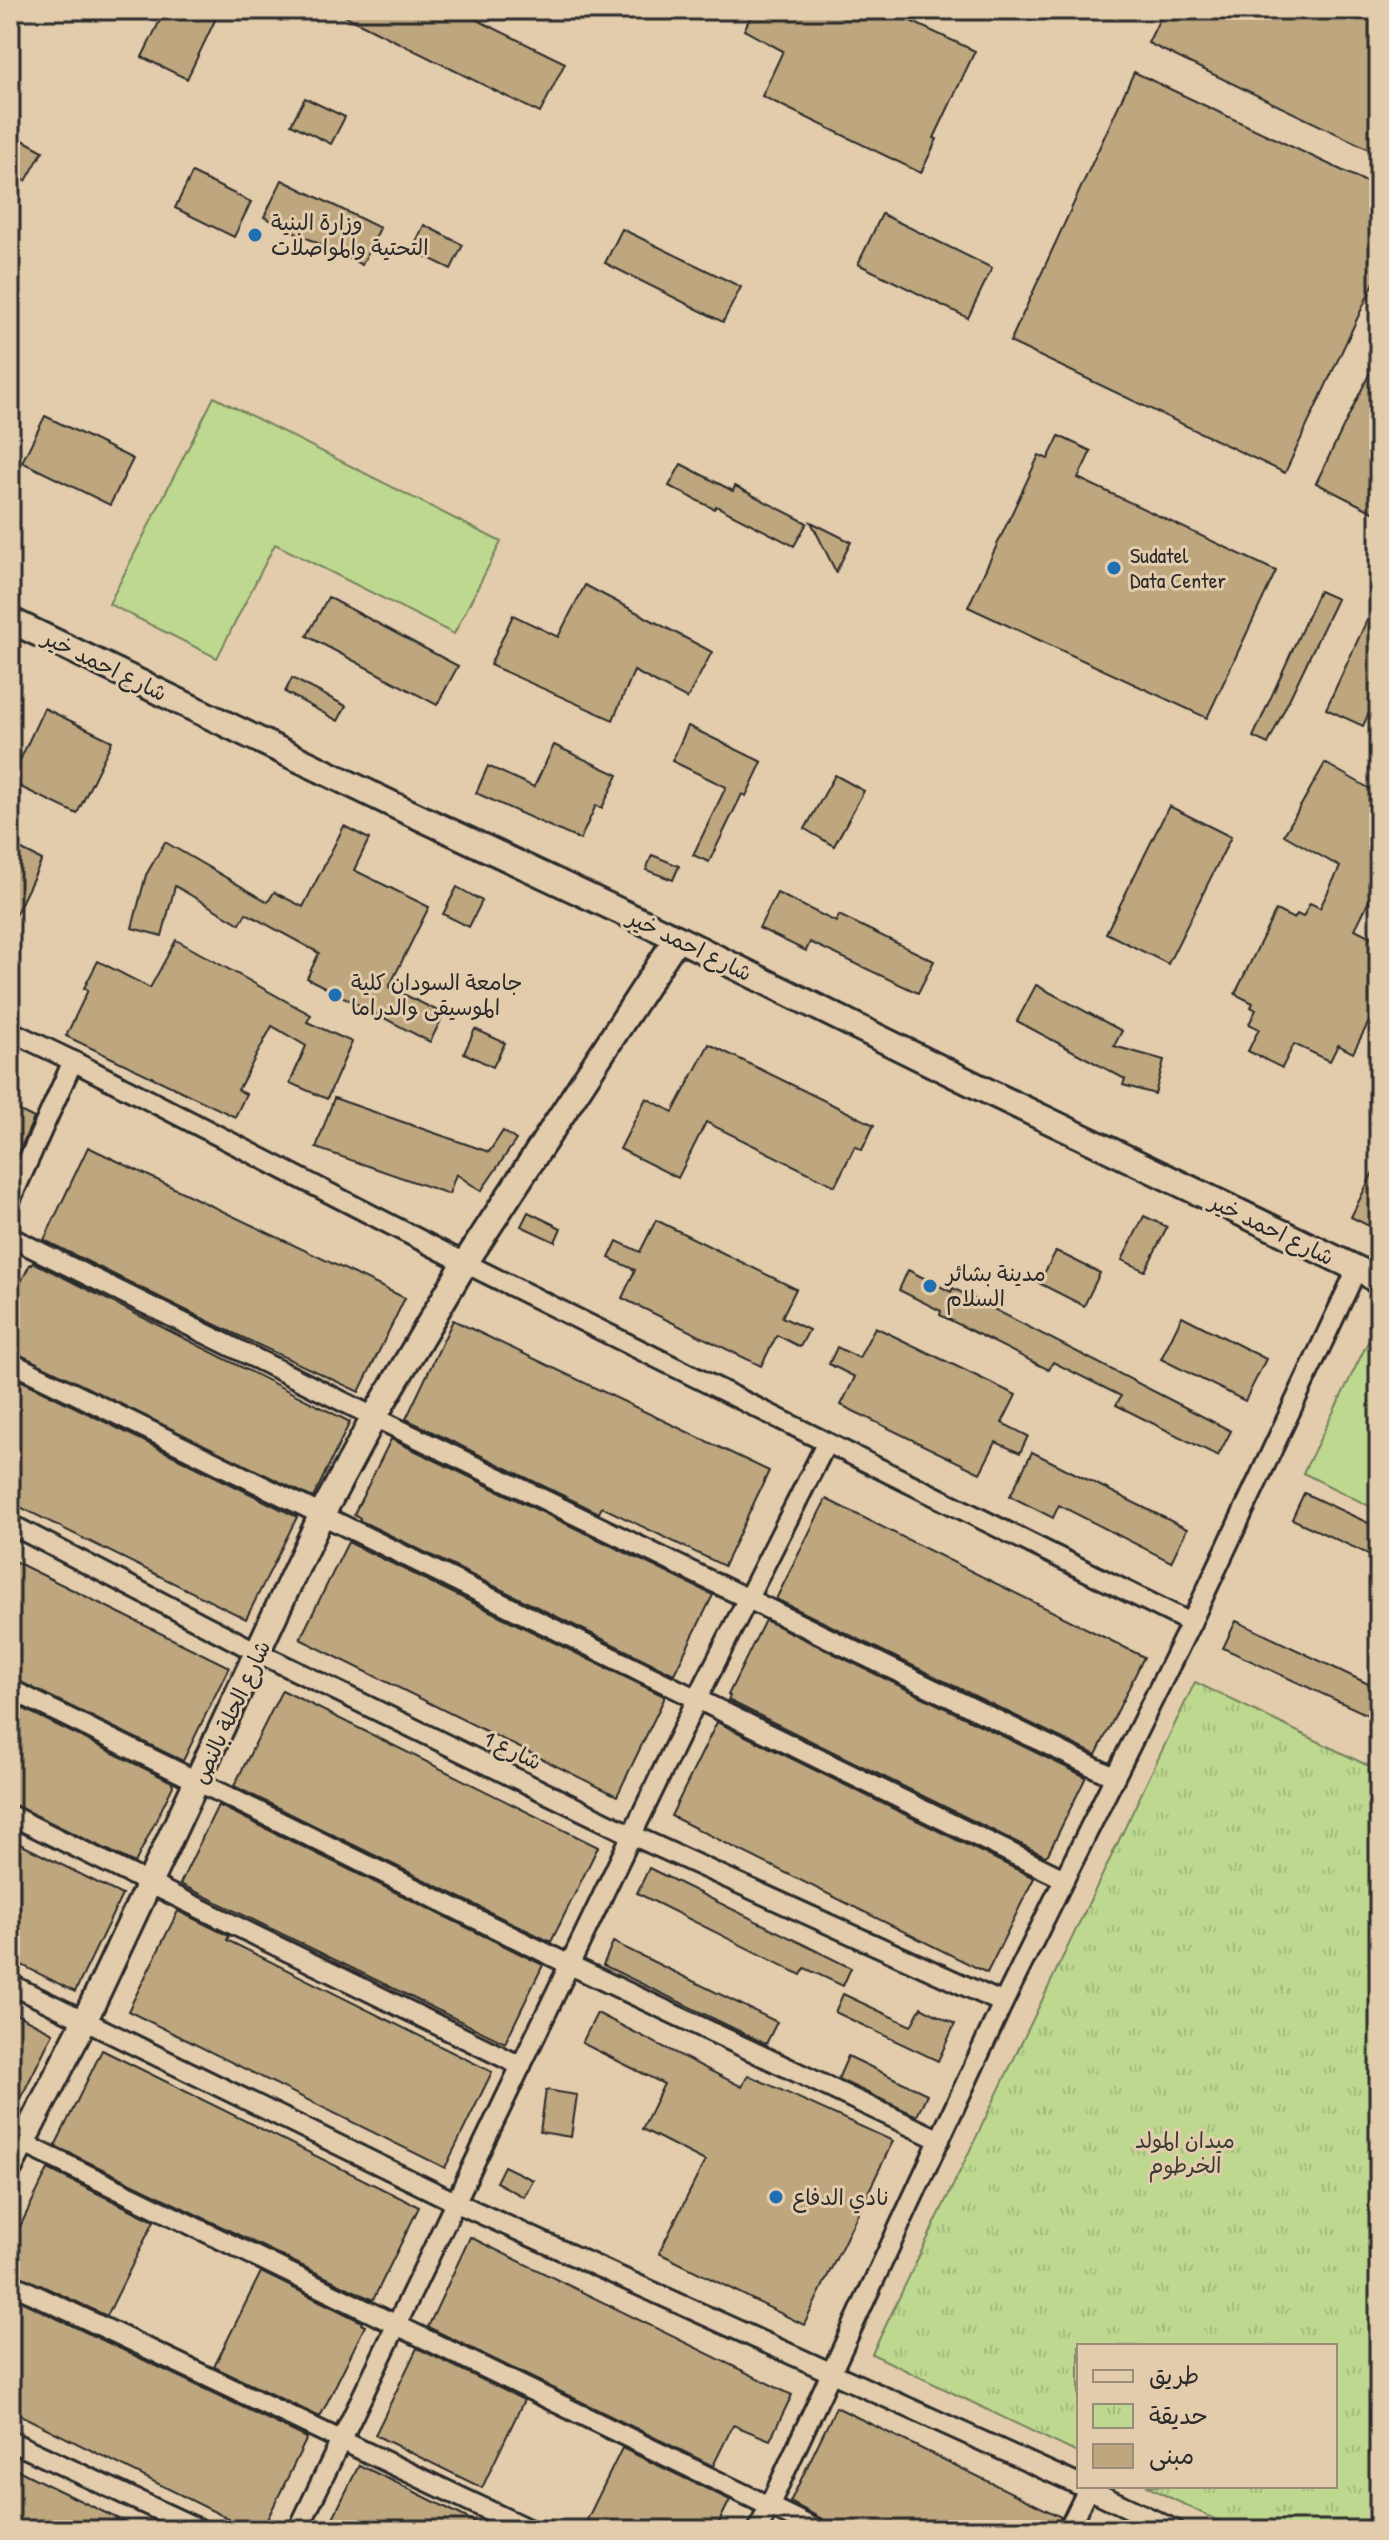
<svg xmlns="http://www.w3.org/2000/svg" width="1389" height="2540" viewBox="0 0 1389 2540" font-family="'Patrick Hand','Playpen Sans Arabic',sans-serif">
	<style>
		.grass { fill: #bed88f; stroke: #74825d; stroke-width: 2 }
		.park { fill: url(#park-tufts); stroke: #74825d; stroke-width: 2 }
		.building { fill: #bea77f; stroke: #2b2b2b; stroke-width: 2 }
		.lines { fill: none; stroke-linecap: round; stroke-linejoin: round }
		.street-casing { stroke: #2b2b2b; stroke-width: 24 }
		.secondary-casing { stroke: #2b2b2b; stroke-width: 30 }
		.street { stroke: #e3ccac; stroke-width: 18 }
		.secondary { stroke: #e3ccac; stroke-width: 24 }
		.poi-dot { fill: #1f6fb2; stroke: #e3ccac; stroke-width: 3 }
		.labels { text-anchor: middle; stroke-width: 6; stroke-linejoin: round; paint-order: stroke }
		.poi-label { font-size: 22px; fill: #2b2b2b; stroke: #e3ccac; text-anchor: start }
		.street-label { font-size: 22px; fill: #2b2b2b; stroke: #e3ccac }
		.park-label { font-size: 22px; fill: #3a3c35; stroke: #e3ccac }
	</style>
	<defs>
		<pattern id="park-tufts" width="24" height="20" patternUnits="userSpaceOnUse" patternTransform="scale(2)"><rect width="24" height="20" fill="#bed88f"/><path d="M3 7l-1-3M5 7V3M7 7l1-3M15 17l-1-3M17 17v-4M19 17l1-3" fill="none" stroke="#a3ba7c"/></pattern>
	</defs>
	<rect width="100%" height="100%" fill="#e3ccac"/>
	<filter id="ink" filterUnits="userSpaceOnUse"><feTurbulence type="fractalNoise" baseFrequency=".0125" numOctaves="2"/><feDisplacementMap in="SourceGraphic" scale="16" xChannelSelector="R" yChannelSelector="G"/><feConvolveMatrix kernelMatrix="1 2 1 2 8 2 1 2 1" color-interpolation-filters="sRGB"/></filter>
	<g filter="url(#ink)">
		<g class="grass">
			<path d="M214,397L501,542L454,634L275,544L217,658L109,604Z"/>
			<path d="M1370,1338L1379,1343V1511L1303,1473Z"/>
		</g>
		<path class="park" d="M1195,1682L1379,1771V2530H1237L1146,2486H1335V2346H1079V2454L872,2354Z"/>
		<g class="building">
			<path d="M165,10H209L218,14L187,79L142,57Z"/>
			<path d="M333,10H457L565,63L540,113Z"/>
			<path d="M754,10H887L975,51L934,138L937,139L921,173L762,96L783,51L744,30Z"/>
			<path d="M1164,10H1379V154L1148,43Z"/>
			<path d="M1134,72L1379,188V272L1285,473L1010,342Z"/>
			<path d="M305,98L345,117L331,144L291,124Z"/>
			<path d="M10,133L43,151L26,181L10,172Z"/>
			<path d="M192,173L251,202L234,237L175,208Z"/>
			<path d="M282,180L380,228L362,265L264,217Z"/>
			<path d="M882,214L992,268L968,318L858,264Z"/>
			<path d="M424,225L463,245L451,269L412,250Z"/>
			<path d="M622,229L741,287L723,322L605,263Z"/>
			<path d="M1379,354V515L1316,483Z"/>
			<path d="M45,416L133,459L110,505L22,462Z"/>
			<path d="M1059,436L1091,451L1078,478L1276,571L1207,718L968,607L1039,455L1048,459Z"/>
			<path d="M681,464L733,491L735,486L807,523L794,546L716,506L714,509L669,486Z"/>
			<path d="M811,522L851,542L836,572Z"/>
			<path d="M585,585L712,652L687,699L634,671L613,720L490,665L513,615L558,637Z"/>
			<path d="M1319,591L1337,599L1268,744L1253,737Z"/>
			<path d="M328,597L458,666L437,705L307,636Z"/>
			<path d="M1367,620L1379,626V691L1363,726L1326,709Z"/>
			<path d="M292,678L346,706L338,721L285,692Z"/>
			<path d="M44,708L112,741L77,814L10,782Z"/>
			<path d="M688,726L762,762L746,796L742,794L709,862L693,855L726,787L672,761Z"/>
			<path d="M554,745L618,775L602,808L596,805L580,840L476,793L488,766L534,787Z"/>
			<path d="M1325,763L1379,794V881L1355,929L1379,941V1002L1353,1053L1338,1045L1330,1061L1294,1044L1282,1068L1248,1051L1259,1029L1249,1024L1256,1010L1251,1007L1253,1003L1235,994L1276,910L1294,919L1297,914L1303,917L1310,903L1320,908L1340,867L1284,835Z"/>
			<path d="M835,775L864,791L834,846L805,829Z"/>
			<path d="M1169,806L1231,837L1168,964L1106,933Z"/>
			<path d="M344,826L369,839L354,870L429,907L389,987L444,1014L430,1042L307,978L319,953L246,913L240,924L175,886L162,936L132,928L146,875L165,842L268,902L274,892L303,907Z"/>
			<path d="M10,844L42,860L10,926Z"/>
			<path d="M652,855L679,866L673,880L646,870Z"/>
			<path d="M457,887L482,901L469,927L443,914Z"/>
			<path d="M777,893L836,922L839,915L934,961L918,993L810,942L806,951L759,928Z"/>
			<path d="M176,940L311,1015L307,1022L352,1042L327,1099L290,1083L306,1046L272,1026L238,1090L246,1094L235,1117L66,1036L88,990L84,988L98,961L150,988Z"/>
			<path d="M1036,985L1122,1031L1114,1046L1164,1060L1155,1094L1123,1085L1125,1079L1017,1021Z"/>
			<path d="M475,1029L505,1043L493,1067L464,1053Z"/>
			<path d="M709,1044L874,1125L862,1150L855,1146L835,1186L706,1122L678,1178L620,1149L646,1098L673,1112Z"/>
			<path d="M334,1098L489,1152L503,1131L516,1140L481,1191L456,1174L449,1194L316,1148Z"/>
			<path d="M10,1106L34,1118L10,1172Z"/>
			<path d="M88,1147L405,1298L359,1392L214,1324L44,1240Z"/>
			<path d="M1379,1160V1231L1351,1217Z"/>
			<path d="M528,1212L561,1228L555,1242L521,1226Z"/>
			<path d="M1144,1216L1167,1227L1145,1271L1122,1260Z"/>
			<path d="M656,1220L796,1289L782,1317L809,1330L800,1347L777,1335L761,1366L622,1298L635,1270L609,1258L617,1241L640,1252Z"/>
			<path d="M1056,1251L1100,1273L1084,1306L1039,1283Z"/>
			<path d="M33,1262L350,1422L313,1498L10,1350V1304L30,1264L32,1265Z"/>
			<path d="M908,1270L951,1292L953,1288L1231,1431L1218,1456L1116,1405L1121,1396L1053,1362L1049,1370L940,1315L941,1311L899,1290Z"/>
			<path d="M1182,1316L1266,1359L1245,1401L1161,1359Z"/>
			<path d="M453,1320L769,1471L724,1566L602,1507L599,1513L406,1419Z"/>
			<path d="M875,1327L1016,1395L1002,1423L1028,1436L1020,1453L996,1442L980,1473L841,1405L855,1377L829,1364L837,1347L859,1358Z"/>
			<path d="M10,1375L297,1517L246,1619L10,1502Z"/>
			<path d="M391,1439L713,1595L674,1674L359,1520L360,1518L354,1514Z"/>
			<path d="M1032,1452L1187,1529L1171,1562L1059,1505L1053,1518L1010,1496Z"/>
			<path d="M1304,1493L1379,1528V1559L1292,1519Z"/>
			<path d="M826,1499L1144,1657L1096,1755L776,1599Z"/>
			<path d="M348,1542L664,1696V1699L617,1796L300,1639Z"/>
			<path d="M10,1559L229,1667L183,1761L10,1677Z"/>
			<path d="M765,1620L1086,1777L1048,1854L1045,1856L728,1700L730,1696L728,1695Z"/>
			<path d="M1236,1621L1379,1689V1720L1223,1648Z"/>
			<path d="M282,1690L598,1847L551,1942L234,1786Z"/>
			<path d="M10,1702L172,1782L173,1786L135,1863L10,1803Z"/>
			<path d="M717,1722L1034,1878L987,1973L671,1816Z"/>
			<path d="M218,1805L543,1965L505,2043L180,1884Z"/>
			<path d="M10,1839L122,1895L75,1992L10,1959Z"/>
			<path d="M649,1868L851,1968L843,1986L805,1968L801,1975L637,1893Z"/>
			<path d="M178,1911L229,1936L227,1940L492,2072L445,2168L128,2011Z"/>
			<path d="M613,1942L777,2022L766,2044L603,1965Z"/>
			<path d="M843,1994L911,2026L921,2007L955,2024L938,2061L835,2012Z"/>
			<path d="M10,2011L53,2033L10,2120Z"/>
			<path d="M597,2013L742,2087L748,2075L893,2141L804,2325L659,2253L705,2161L642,2129L664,2084L582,2043Z"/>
			<path d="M102,2050L419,2207L373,2300L55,2146Z"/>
			<path d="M848,2056L927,2094L917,2116L838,2079Z"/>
			<path d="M546,2090L577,2095L571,2137L540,2132Z"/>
			<path d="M504,2166L533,2180L524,2197L496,2182Z"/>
			<path d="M48,2169L154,2221L107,2316L10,2271V2247Z"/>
			<path d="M470,2237L792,2395L770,2440L733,2425L713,2466L428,2327Z"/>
			<path d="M261,2272L362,2322L361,2324L365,2326L320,2417L214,2367Z"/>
			<path d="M10,2296L307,2438L262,2530H251L10,2410Z"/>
			<path d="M417,2348L524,2400L482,2488L375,2435Z"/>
			<path d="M836,2407L1061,2517L1056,2530H830L824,2520L790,2502Z"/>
			<path d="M622,2448L730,2500L715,2530H582Z"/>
			<path d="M359,2465L395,2482L491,2530H327Z"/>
			<path d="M10,2466L52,2487L141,2530H10Z"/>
		</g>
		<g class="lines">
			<defs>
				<g id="street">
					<path d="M10,1031L73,1061L465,1263L1191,1623"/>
					<path d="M10,1201L73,1061"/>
					<path d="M10,1237L374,1417L1114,1777"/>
					<path d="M10,1362C361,1536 713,1705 1064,1879"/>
					<path d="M10,1524L259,1653L632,1835L1003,2003"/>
					<path d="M10,1689L568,1964L940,2140"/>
					<path d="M10,1815L521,2066"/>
					<path d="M10,1984L455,2202L1079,2485"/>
					<path d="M10,2137L818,2530"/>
					<path d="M10,2283L530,2530"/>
					<path d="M10,2441L201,2530"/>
					<path d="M1082,2486L1175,2530"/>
					<path d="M298,2530L698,1697L826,1444"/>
					<path d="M758,2530L1003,2003L1191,1623L1357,1269"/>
					<path d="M1068,2530L1088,2489"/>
				</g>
				<g id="secondary">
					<path d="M10,620L400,808L677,938L989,1092L1368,1274L1379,1283"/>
					<path d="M10,2167L84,2022L321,1516L374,1417L465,1263L677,938"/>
				</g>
			</defs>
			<use href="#street" class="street-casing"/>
			<use href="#secondary" class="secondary-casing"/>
			<use href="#street" class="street"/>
			<use href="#secondary" class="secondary"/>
		</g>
	</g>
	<g class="poi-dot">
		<circle cx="255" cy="235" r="8"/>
		<circle cx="1114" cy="568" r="8"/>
		<circle cx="335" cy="995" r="8"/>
		<circle cx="930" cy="1286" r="8"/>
		<circle cx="776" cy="2197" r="8"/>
	</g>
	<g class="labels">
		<g class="poi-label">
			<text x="271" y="230">وزارة البنية<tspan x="271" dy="25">التحتية والمواصلات</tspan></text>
			<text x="1130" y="563">Sudatel<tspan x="1130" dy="25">Data Center</tspan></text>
			<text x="351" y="990">جامعة السودان كلية<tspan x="351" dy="25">الموسيقى والدراما</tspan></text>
			<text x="946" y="1281">مدينة بشائر<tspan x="946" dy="25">السلام</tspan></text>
			<text x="792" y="2205">نادي الدفاع</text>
		</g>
		<g class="street-label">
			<text transform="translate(105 665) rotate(26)" y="8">شارع احمد خير</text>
			<text transform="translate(690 945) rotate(26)" y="8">شارع احمد خير</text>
			<text transform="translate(1272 1229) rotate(26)" y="8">شارع احمد خير</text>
			<text transform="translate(231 1712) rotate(-65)" y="8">شارع الحلة بالنص</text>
			<text transform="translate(513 1750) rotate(26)" y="8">شارع 1</text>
		</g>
		<g class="park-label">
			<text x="1185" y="2148">ميدان المولد<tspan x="1185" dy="25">الخرطوم</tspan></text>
		</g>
	</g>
	<rect width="1389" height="2540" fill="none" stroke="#e3ccac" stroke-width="40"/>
	<rect x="20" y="20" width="1349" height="2500" fill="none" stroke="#2b2b2b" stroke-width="3" filter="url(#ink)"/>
	<rect x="1077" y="2344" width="260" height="144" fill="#e3ccac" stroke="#998c78" stroke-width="2"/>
	<rect x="1093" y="2370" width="40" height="12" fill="#e3ccac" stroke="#998c78" stroke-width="2"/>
	<text x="1149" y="2384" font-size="24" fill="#2b2b2b">طريق</text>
	<rect x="1093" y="2404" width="40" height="24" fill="url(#park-tufts)" stroke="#998c78" stroke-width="2"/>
	<text x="1149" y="2424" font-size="24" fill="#2b2b2b">حديقة</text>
	<rect x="1093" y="2444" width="40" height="24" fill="#bea77f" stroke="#998c78" stroke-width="2"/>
	<text x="1149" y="2464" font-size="24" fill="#2b2b2b">مبنى</text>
</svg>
